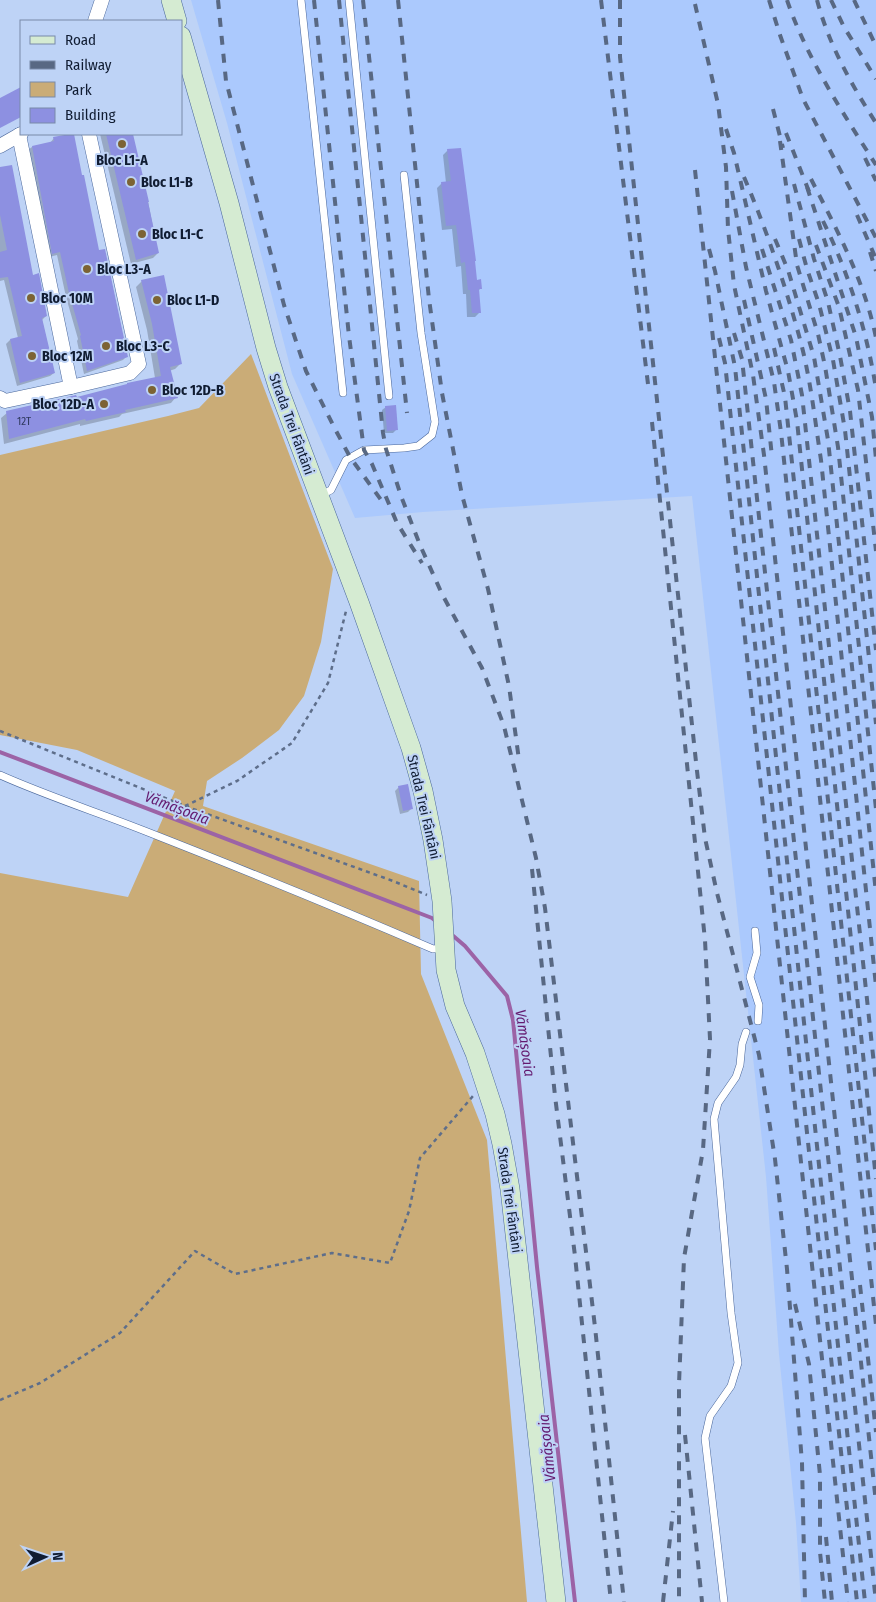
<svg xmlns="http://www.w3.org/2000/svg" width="876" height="1602" viewBox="0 0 876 1602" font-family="'Fira Sans Condensed',sans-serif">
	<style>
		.built { fill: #abc9fd }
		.green { fill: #caac77 }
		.shadow { fill: #0003 }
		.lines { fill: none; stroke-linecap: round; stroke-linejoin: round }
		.stream { stroke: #9c63a6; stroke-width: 4 }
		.building { fill: #8d90e1 }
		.lane-casing { stroke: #4a679b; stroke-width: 8 }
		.street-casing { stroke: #4a679b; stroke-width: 15 }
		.secondary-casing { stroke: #4a679b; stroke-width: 20 }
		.path { stroke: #5e6e8a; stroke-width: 2.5; stroke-dasharray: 4 4; stroke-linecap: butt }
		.lane { stroke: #fff; stroke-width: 7 }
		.street { stroke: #fff; stroke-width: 14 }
		.secondary { stroke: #d5ebd2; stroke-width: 19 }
		.rail { stroke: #586883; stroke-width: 4; stroke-dasharray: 9 9; stroke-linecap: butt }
		.poi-dot { fill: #7c6334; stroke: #bed3f6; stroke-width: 2 }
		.labels { text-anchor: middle; stroke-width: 4; stroke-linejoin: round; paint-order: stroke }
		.number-label { font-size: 11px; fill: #2f395e }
		.poi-label { font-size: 14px; font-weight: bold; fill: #101c32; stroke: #bed3f6; text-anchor: start }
		.street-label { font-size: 14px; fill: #101c32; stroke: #bed3f6 }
		.water-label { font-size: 15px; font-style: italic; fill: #641b70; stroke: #bed3f6 }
	</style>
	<rect width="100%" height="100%" fill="#bed3f6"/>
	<path class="built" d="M191,0H876V1602H801L796,1523L779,1354L766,1177L692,496L423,512L355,518L292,374L227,123Z"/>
	<path class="green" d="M251,354L333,569L321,642L304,696L279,730L242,758L207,781L203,806L419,881L421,974L487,1140L527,1602H0V873L128,897L175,791L77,750L0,735V455L168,416L199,408Z"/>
	<g class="shadow">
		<path d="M100,134H131L148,201L158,253L153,258L131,264Z"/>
		<path d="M54,138L98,252L127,356L123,360L84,374L77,341L78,339L66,297L57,255L49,257L28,150L32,147L50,143Z"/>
		<path d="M448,150L476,281L481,288L478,291L480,312L475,317H467L466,294H463L461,266L456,267L452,229L442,230L437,188L442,183H446L443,155Z"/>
		<path d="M0,169L32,276L46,316L42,320L54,373L50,376L17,386L6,344L10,340L18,338L4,280L0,281Z"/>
		<path d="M142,281L180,364L175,369L169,371L176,397L171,403L122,414L119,417L80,426V424L4,444L1,418L7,413L76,398L155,378L147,330L136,287Z"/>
		<path d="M386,407L397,429L393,433H384L382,410Z"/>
		<path d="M399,787L412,808L408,812L400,814L395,791Z"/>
	</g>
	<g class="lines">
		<g class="stream">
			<path d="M0,752L432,918L438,923"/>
			<path d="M451,934L465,946L507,996L513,1020L537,1267L575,1602"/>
		</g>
	</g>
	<g class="building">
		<path d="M21,87V117L0,128V98Z"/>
		<path d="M70,134H74L82,175H84L99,250L105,249L128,357L87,371L80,336L81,335L69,293L60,252L52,254L32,146L54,141L53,137Z"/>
		<path d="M106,134H133L149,202H148L159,253L136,260Z"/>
		<path d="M461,148L476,261H475L477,280L481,279L482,289H479L481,313H472L470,290H468L465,262L461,263L456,225L446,226L441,182L451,181L447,149Z"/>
		<path d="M12,165L33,275L39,273L47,316L42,318L55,373L20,383L10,339L22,336L8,277L0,278V252L7,250L0,215V167Z"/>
		<path d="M164,275L182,364L170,367L178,398L125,410L126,412L86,421L85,419L9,439L6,411L76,395L77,397L127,384V383L161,376L152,324L141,280Z"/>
		<path d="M396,405L398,430L387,431L385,406Z"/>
		<path d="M408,784L413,809L403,811L398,786Z"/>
	</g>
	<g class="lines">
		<defs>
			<g id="lane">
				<path d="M301,0L343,393"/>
				<path d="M349,0L389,396"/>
				<path d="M319,496L331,490L346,460L364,450L404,448L418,446L432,435L435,422L421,333L404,175"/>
				<path d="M0,775C47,796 97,812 145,831C242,869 338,908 433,949L443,948"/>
				<path d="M755,931L757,953L750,977L759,1005L758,1021"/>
				<path d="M724,1602L705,1438L710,1416L731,1386L738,1363L731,1313L714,1119L718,1103L736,1077L740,1065L742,1044L746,1032"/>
			</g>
			<g id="street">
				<path d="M95,21L102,0"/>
				<path d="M0,146L21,134"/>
				<path d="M71,387L130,373L139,364L89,134"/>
				<path d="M0,398L5,401L71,387L19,135"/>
			</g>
			<g id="secondary">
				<path d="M171,0L177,21"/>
				<path d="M181,36L229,203L266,348L278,387L359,602L411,748L423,791L433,840L442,901L446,970L455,1006L475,1053L495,1114L502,1144L510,1189L556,1602"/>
			</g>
		</defs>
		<use href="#lane" class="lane-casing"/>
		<use href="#street" class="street-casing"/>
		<use href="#secondary" class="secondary-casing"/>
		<g class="path">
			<path d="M0,731L185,806L393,881L427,895"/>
			<path d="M185,806L237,781L292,743L328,683L346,611"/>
			<path d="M0,1400L40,1383L120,1333L195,1251L235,1274L332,1253L390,1263L409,1211L420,1158L473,1096"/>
		</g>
		<use href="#lane" class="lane"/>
		<use href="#street" class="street"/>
		<use href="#secondary" class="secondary"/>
		<g class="rail">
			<path d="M218,0L226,81L284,305L306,371L334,427L350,457L384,504"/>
			<path d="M314,0L349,336L364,450L372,464L397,523L422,563"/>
			<path d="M339,0L383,433L386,449L401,496L420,545L442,594L482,668L504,726L536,858L545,908L595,1327L624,1602"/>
			<path d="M363,0L407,413"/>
			<path d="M398,0L429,299L442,393L462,495L488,589L509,686L519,760"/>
			<path d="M601,0L648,384"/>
			<path d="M620,0V57L697,771L705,838L717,893L759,1055L775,1159L787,1269L802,1463L805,1602"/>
			<path d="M769,0L780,35L803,99L876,238"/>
			<path d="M787,0C807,59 843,113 876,165"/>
			<path d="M817,0C829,45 851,84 876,123"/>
			<path d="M831,0L844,27L876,79"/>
			<path d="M854,0L876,46"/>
			<path d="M695,4L718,104L726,167L728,229L734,285L753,375L764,455L876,1503"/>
			<path d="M773,109L783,148"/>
			<path d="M726,129L734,153L766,291L788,371L797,421L876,1179"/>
			<path d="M786,133L810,194"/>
			<path d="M780,141L797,265L818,334L825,366L838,447L876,809"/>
			<path d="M865,158L876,181"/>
			<path d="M695,170L848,1602"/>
			<path d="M744,177C767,231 786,287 801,343C811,382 815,421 821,460L876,986"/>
			<path d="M811,179C837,230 865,282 876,338"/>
			<path d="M794,184L814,259L828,302L840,356L850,411L876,650"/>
			<path d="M807,187L856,337L872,417L876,459"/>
			<path d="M732,191L746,267L774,382L781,432L876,1325"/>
			<path d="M857,215L876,259"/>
			<path d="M823,221C849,274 867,331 876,389"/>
			<path d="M775,239L788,270L814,357L828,440L876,893"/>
			<path d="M799,239L807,269L819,304L833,360L845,430L876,724"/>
			<path d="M816,245L839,307L858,390L876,551"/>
			<path d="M709,249L715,271L735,367L865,1602"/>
			<path d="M762,249L791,340L802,395L876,1083"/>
			<path d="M870,252L876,271"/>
			<path d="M744,300L766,399L772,457"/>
			<path d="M734,333L742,359L876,1602"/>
			<path d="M719,338L725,363L857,1602"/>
			<path d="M774,348L785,397L876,1250"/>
			<path d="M652,422L705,940L710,1039L703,1150L684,1258L679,1384V1602"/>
			<path d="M532,869L555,1096L575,1256L611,1602"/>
			<path d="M860,1285L876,1432"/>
			<path d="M795,1304L809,1364L820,1475V1552L825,1602"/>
			<path d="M685,1435L702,1602"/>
			<path d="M826,1537L832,1602"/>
			<path d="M663,1602L673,1511"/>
		</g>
	</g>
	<g class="poi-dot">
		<circle cx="122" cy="144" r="5"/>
		<circle cx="131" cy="182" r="5"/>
		<circle cx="142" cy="234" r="5"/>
		<circle cx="87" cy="269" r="5"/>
		<circle cx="31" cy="298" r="5"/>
		<circle cx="157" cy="300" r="5"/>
		<circle cx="106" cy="346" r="5"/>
		<circle cx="32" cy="356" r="5"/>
		<circle cx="152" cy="390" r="5"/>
		<circle cx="104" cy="404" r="5"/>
	</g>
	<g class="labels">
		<g class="number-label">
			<text x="24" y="425">12T</text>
		</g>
		<g class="poi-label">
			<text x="122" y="165" text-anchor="middle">Bloc L1-A</text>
			<text x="141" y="187">Bloc L1-B</text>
			<text x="152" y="239">Bloc L1-C</text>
			<text x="97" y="274">Bloc L3-A</text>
			<text x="41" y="303">Bloc 10M</text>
			<text x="167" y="305">Bloc L1-D</text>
			<text x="116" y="351">Bloc L3-C</text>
			<text x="42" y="361">Bloc 12M</text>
			<text x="162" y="395">Bloc 12D-B</text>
			<text x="94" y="409" text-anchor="end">Bloc 12D-A</text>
		</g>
		<g class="street-label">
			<text transform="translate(292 424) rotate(70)" y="5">Strada Trei Fântâni</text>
			<text transform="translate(424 807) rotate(77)" y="5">Strada Trei Fântâni</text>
			<text transform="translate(510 1200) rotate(82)" y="5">Strada Trei Fântâni</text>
		</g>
		<g class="water-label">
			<text transform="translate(177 808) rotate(21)" y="5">Vămășoaia</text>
			<text transform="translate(525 1043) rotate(82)" y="5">Vămășoaia</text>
			<text transform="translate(547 1448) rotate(-96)" y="5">Vămășoaia</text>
		</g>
	</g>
	<rect x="20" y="20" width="162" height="115" fill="#bed3f6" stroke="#788aa8"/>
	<rect x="30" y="36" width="25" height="8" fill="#d5ebd2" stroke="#788aa8"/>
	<text x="65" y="45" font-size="15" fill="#101c32">Road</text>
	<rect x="30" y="61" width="25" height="8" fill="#586883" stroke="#788aa8"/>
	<text x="65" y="70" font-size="15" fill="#101c32">Railway</text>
	<rect x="30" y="82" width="25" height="15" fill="#caac77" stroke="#788aa8"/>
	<text x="65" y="95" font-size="15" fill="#101c32">Park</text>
	<rect x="30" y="108" width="25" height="15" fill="#8d90e1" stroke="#788aa8"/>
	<text x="65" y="120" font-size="15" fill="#101c32">Building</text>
	<g transform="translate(45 1557) rotate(87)" stroke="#bed3f6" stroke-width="4" paint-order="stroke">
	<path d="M0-4L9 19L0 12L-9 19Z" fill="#101c32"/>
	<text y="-8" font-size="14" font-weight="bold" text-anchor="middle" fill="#101c32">N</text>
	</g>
</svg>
